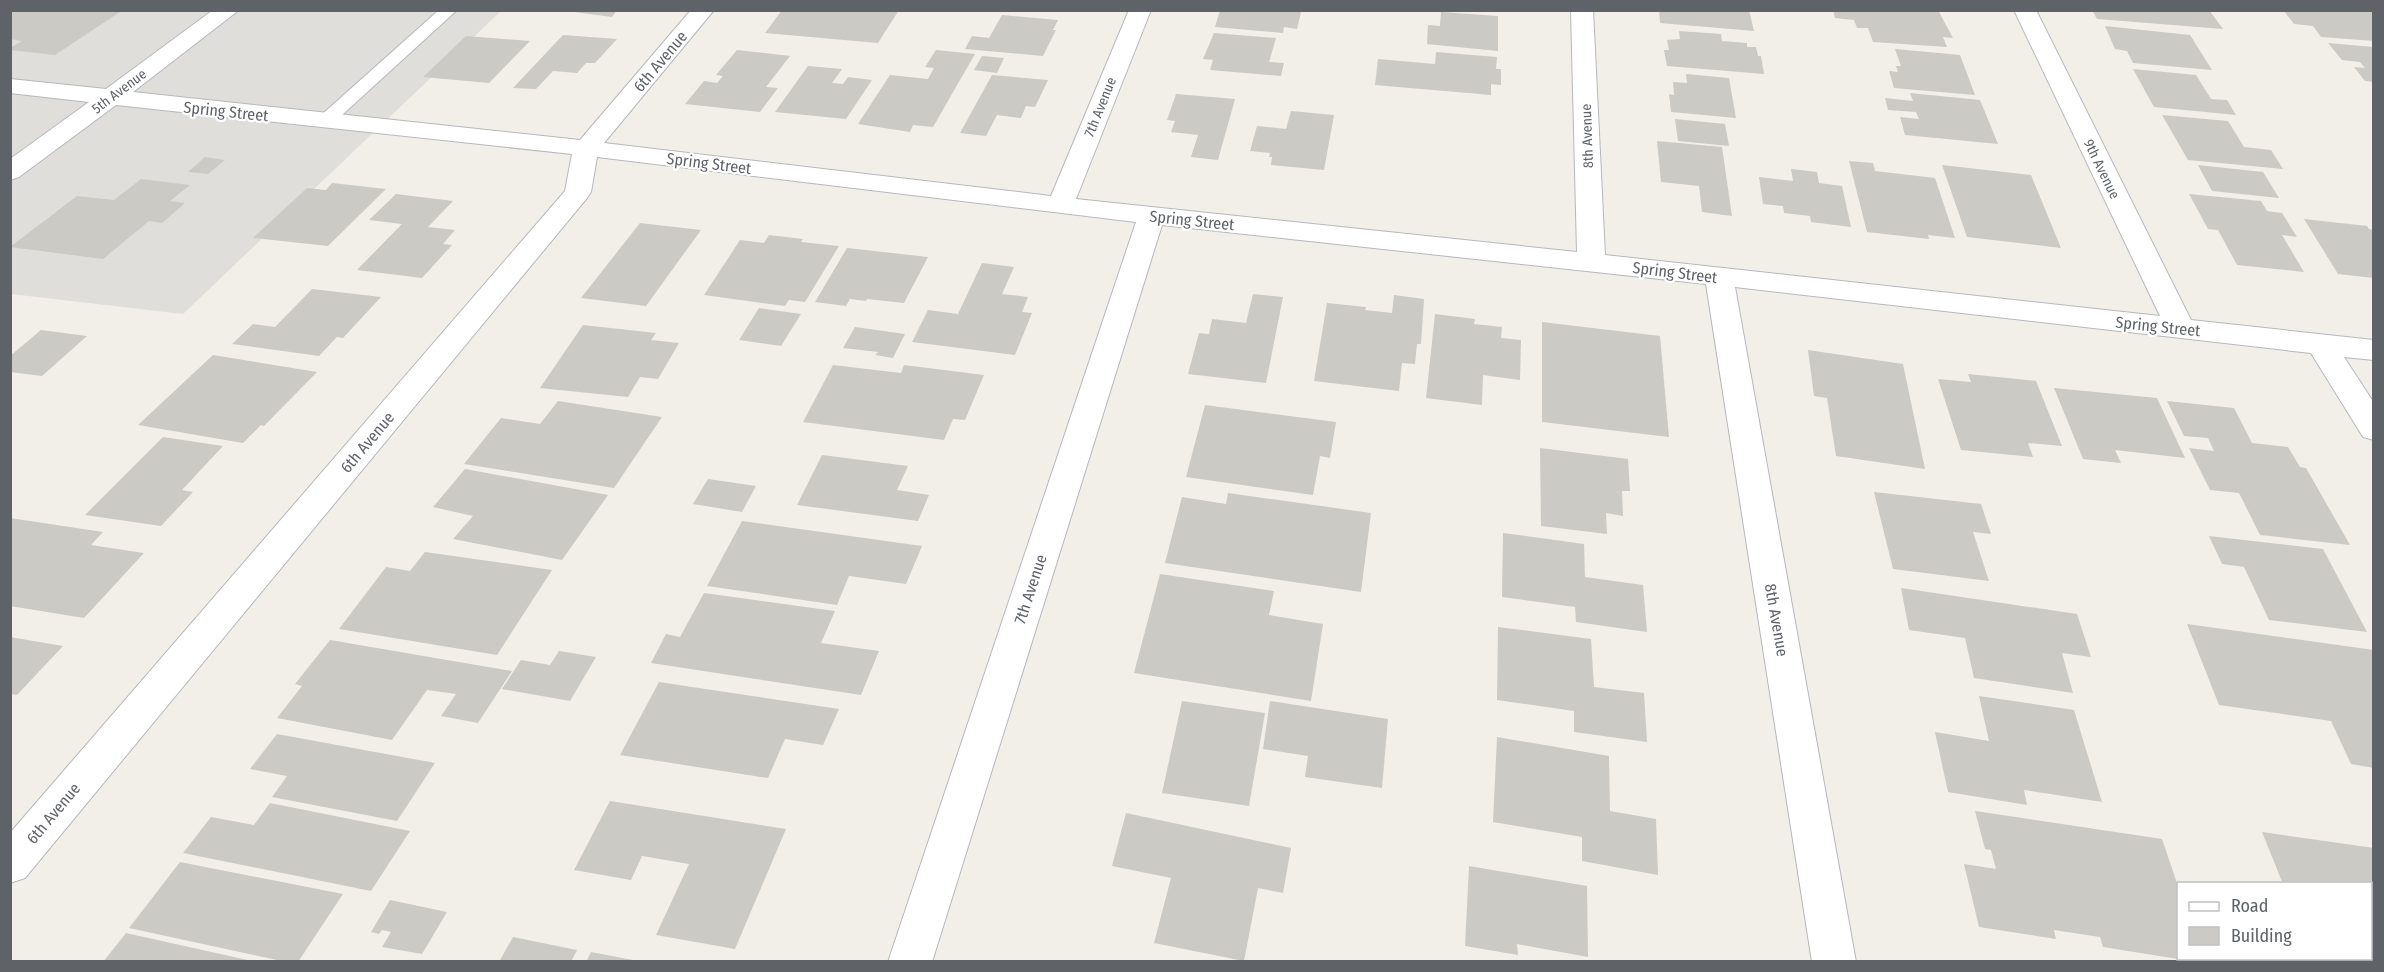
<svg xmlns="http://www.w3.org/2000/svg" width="2384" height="972" viewBox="0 0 2384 972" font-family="'Fira Sans Condensed',sans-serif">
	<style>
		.industrial { fill: #e0deda }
		.building { fill: #cccac5 }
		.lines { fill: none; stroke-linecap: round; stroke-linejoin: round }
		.service-casing { stroke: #b5b8bc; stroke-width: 2 }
		.minor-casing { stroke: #b5b8bc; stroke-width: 2 }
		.service { fill: #fff; fill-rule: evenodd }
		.minor { fill: #fff; fill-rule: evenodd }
		.labels { text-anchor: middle; stroke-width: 4.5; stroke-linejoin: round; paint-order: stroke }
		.far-street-label { font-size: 14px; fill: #5f6368; stroke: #fff }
		.street-label { font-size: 16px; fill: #5f6368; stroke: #fff }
	</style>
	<rect width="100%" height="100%" fill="#f1efe8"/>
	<path class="industrial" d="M11,11H501L183,314L11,294Z"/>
	<g class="building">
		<path d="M15,10H123L55,55L10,50V48L22,41L10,39V14Z"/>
		<path d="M559,10H617L612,17Z"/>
		<path d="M782,10H899L878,43L765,33Z"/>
		<path d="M1220,10H1281L1301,12L1297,29L1284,27L1283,33L1215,27Z"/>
		<path d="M1659,10H1749L1754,31L1660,23Z"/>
		<path d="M1833,10L1939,12L1953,38L1943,37L1947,47L1873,42L1868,28H1857L1854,20L1835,18Z"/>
		<path d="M2092,10H2209L2223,29L2097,19Z"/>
		<path d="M2283,10H2374V41L2321,37L2313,26L2294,24Z"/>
		<path d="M1441,12L1498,16V51L1427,44L1428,25L1440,26Z"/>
		<path d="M1002,15L1058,20L1053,30H1056L1043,56L965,49L972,36L989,38Z"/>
		<path d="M2105,26L2190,35L2212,70L2133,63L2127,51L2115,49Z"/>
		<path d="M1679,31L1721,34L1722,41L1747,43V47H1756L1758,56H1761L1764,74L1667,66L1664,50H1669L1667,40L1680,39Z"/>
		<path d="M1214,33L1276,38L1269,62L1284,63L1281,76L1210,70L1213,60L1203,59Z"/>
		<path d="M563,35L617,39L595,63H586L577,73L553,71L536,89L513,88Z"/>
		<path d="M466,36L530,41L489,83L423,77Z"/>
		<path d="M2328,43L2374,47V82L2365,81L2354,67L2365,68L2360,62L2342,60Z"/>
		<path d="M1895,49L1960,55L1975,95L1894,88L1889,71L1898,72L1896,66H1901Z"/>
		<path d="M737,50L790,56L766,87L778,88L760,112L685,104L704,81L717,83L723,76L716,75Z"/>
		<path d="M936,50L975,54L933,127L913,125L910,132L858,124L890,75L928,79L934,68L925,67Z"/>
		<path d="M1436,52L1497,57L1496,69H1501V85L1491,84V95L1375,85L1378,59L1435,64Z"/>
		<path d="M982,56L1004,58L997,73L974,70Z"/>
		<path d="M808,66L842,69L832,83L843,84L848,77L872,80L846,119L775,112Z"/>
		<path d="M2133,69L2196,75L2211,99L2227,100L2236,115L2154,107Z"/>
		<path d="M1686,74L1729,78L1736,118L1671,112L1669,94L1674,95L1673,82L1687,83Z"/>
		<path d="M992,75L1048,80L1035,107L1026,106L1021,118L997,115L986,136L960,133Z"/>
		<path d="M1910,93L1980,100L1998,144L1905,135L1900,117L1919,119L1916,112L1888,110L1885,98L1913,101Z"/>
		<path d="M1176,94L1235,99L1218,160L1191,157L1198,135L1171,132L1175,121L1167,120Z"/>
		<path d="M1291,111L1334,115L1324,170L1271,165L1272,157H1269L1270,153L1250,151L1257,126L1286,129Z"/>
		<path d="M2162,115L2228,121L2244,147L2271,150L2283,169L2188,160Z"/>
		<path d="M1675,119L1725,124L1729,146L1678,141Z"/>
		<path d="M1657,141L1722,147L1732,216L1702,212L1699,186L1661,182Z"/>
		<path d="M205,157L225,160L208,174L188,172Z"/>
		<path d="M1849,161L1873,163L1875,171L1935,178L1955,238L1928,235L1929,239L1867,232Z"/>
		<path d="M1942,165L2031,175L2061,248L1967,237Z"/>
		<path d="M2198,165L2263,172L2279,198L2212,191Z"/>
		<path d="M1791,169L1817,172L1819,183L1842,186L1851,227L1811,222L1810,216L1784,213L1783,206L1763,204L1759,177L1793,181Z"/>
		<path d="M141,179L190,185L170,201L185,203L162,223L149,221L103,259L10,247L77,196L114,200Z"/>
		<path d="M332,183L386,189L328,246L253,238L307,188L326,190Z"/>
		<path d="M396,194L453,201L428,227L455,230L443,244L452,245L422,278L357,270L402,224L369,220Z"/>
		<path d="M2189,194L2261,201L2267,211L2282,213L2297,237L2282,235L2304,272L2237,265L2218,230L2208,229Z"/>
		<path d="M2304,219L2367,226L2369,229L2374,230V278L2338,274Z"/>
		<path d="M640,223L701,230L646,306L581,298Z"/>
		<path d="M769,235L803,239L801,242L839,246L805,302L789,300L785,306L704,295L740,240L764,243Z"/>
		<path d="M847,248L928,257L904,303L867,299L866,301L850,299L846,306L815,302Z"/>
		<path d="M982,263L1014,267L1002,294L1028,297L1022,312L1032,313L1015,355L912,342L928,310L958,314Z"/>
		<path d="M312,289L381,297L343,338L337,337L319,356L232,344L253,324L275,327Z"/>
		<path d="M1253,294L1283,297L1266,383L1188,374L1199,333L1209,334L1212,319L1246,323Z"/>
		<path d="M1394,295L1424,299L1421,344H1417L1415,364L1402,363L1399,391L1314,381L1327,303L1366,307L1365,310L1392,313Z"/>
		<path d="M759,308L801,314L781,346L739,340Z"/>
		<path d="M1435,314L1475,319L1474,324L1502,327L1501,338L1521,340L1520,380L1483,375L1482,405L1426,398Z"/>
		<path d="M1542,322L1660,336L1669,437L1542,422Z"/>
		<path d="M583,325L656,333L651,340L679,343L658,379L640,377L628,397L540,388Z"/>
		<path d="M855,327L905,334L893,358L875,355L878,352L843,348Z"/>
		<path d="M41,330L87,336L42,376L10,372V356Z"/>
		<path d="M1808,350L1903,364L1925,469L1836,456L1827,398L1814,396Z"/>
		<path d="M213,355L317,372L264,426L261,425L243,443L138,425Z"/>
		<path d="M833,365L901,373L904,365L984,375L965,420L953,419L944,440L803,422Z"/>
		<path d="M1968,374L2036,381L2062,446L2028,443L2033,457L1961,450L1938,379L1971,382Z"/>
		<path d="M2054,388L2157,398L2185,458L2115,450L2121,463L2083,459Z"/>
		<path d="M558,401L662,417L614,488L464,464L501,418L540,424Z"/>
		<path d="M2167,401L2234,408L2252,443L2288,447L2300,467L2306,468L2350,545L2260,535L2239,493L2210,490L2189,448L2214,451L2208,438L2184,436Z"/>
		<path d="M1205,405L1336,422L1330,458L1320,456L1313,495L1186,477Z"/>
		<path d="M163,437L223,446L182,490L193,492L161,526L85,515Z"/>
		<path d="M1540,448L1628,459L1630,491H1622L1623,516L1606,513L1607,534L1541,526Z"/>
		<path d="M822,455L908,466L897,490L929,495L918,521L797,505Z"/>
		<path d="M465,469L608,495L562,560L453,539L473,516L433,507Z"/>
		<path d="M708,479L756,486L742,512L693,504Z"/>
		<path d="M1874,492L1981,504L1991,534L1973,532L1989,581L1893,569Z"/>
		<path d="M1228,493L1371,513L1361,592L1165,563L1182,497L1226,504Z"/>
		<path d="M10,518L103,532L91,545L144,553L84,618L10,606Z"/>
		<path d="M742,521L922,546L906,584L849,576L837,605L707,586Z"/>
		<path d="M1503,533L1584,544L1585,577L1643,585L1647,632L1576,622L1575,607L1502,597Z"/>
		<path d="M2209,536L2323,549L2367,632L2269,620L2244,567L2222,564Z"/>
		<path d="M425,552L552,570L497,655L339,629L386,567L410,571Z"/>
		<path d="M1160,574L1274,591L1269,615L1323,624L1311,701L1134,673Z"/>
		<path d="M1901,588L2077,614L2091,657L2062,653L2073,693L1974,678L1965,638L1909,630Z"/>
		<path d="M704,593L835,611L821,643L879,651L861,695L651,663L666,634L680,637Z"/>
		<path d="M2187,624L2374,650V768L2351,764L2331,721L2219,705Z"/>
		<path d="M1498,627L1591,639L1594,687L1644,693L1647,742L1574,732V711L1497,700Z"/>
		<path d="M10,637L63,646L17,695L10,694Z"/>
		<path d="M330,640L512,671L478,723L441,716L456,694L427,690L392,740L277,718L302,686L295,684Z"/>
		<path d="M559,651L596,657L570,701L502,689L521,660L550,665Z"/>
		<path d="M659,682L839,709L823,745L785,739L768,778L620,755Z"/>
		<path d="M1979,696L2074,710L2102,802L2024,790L2027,805L1948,792L1935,732L1989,741Z"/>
		<path d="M1182,701L1265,713L1249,806L1162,793Z"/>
		<path d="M1270,701L1388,719L1382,788L1305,777L1308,756L1263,749Z"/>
		<path d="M277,734L435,763L397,821L272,797L287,776L250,769Z"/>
		<path d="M1497,737L1609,756L1610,811L1656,819L1658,875L1582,861V837L1493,822Z"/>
		<path d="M610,801L786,829L735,949L656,935L689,864L642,856L631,880L574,870Z"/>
		<path d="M270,803L410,831L371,891L183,853L211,817L254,825Z"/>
		<path d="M1975,811L2162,839L2178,886V959L2103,947L2100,937L2054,930L2056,939L1979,927L1964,864L1996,869L1991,850L1985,849Z"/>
		<path d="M1126,813L1291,848L1283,893L1258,888L1244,961L1154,943L1171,878L1112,866Z"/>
		<path d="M2262,832L2374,848V962H2315L2314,958H2370V884H2283Z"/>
		<path d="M180,862L343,894L298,962H286L129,928Z"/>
		<path d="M1469,866L1587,886L1588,957L1517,944L1518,955L1465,946Z"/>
		<path d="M390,900L447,912L422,954L382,947L391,932L382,930L379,934L371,932Z"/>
		<path d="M126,933L252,961V962H103Z"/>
		<path d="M513,937L577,950L571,962H499Z"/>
		<path d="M591,952L633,960V962H586Z"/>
	</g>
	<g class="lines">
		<defs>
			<path id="service" d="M439,10H457L330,126H318L315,122L318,118Z"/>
			<path id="minor" d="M213,10H239L133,92L580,140L691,10H714L604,143L1051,196L1129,10H1151L1076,199L1577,252L1571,10H1593L1605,255L2160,316L2014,10H2036L2191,320L2374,340V360L2344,357L2374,403V440L2363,437L2311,353L1735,287L1856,962H1812L1706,284L1162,225L932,962H888L1136,222L597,157L591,192L587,198L25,878L10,883V833L565,191L572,154L116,105L19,177L10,180V159L89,102L10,93V79L106,89Z"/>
		</defs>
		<use href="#service" class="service-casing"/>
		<use href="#minor" class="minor-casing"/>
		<use href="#service" class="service"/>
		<use href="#minor" class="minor"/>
	</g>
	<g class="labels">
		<g class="far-street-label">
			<text transform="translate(119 91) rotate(-37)" y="5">5th Avenue</text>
			<text transform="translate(1100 107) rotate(-68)" y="5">7th Avenue</text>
			<text transform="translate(1587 136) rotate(-92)" y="5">8th Avenue</text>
			<text transform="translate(2102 169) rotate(64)" y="5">9th Avenue</text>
		</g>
		<g class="street-label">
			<text transform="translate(660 61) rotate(-50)" y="6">6th Avenue</text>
			<text transform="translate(226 111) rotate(6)" y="6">Spring Street</text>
			<text transform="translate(709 163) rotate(7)" y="6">Spring Street</text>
			<text transform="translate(1192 220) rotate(6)" y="6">Spring Street</text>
			<text transform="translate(1675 272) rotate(7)" y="6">Spring Street</text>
			<text transform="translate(2158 326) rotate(6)" y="6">Spring Street</text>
			<text transform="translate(367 442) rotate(-50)" y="6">6th Avenue</text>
			<text transform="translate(1030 589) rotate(-72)" y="6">7th Avenue</text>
			<text transform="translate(1777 620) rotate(80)" y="6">8th Avenue</text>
			<text transform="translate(53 813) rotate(-50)" y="6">6th Avenue</text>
		</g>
	</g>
	<rect width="2384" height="972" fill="none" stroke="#5f6368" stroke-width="24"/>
	<rect x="2177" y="882" width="195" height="78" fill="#ffffff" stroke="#bfc1c3" stroke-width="1.5"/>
	<rect x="2189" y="902" width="30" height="9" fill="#ffffff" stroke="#bfc1c3" stroke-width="1.5"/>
	<text x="2231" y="912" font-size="18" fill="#5f6368">Road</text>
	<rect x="2189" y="927" width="30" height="18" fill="#cccac5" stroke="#bfc1c3" stroke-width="1.5"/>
	<text x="2231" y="942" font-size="18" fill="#5f6368">Building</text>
</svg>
